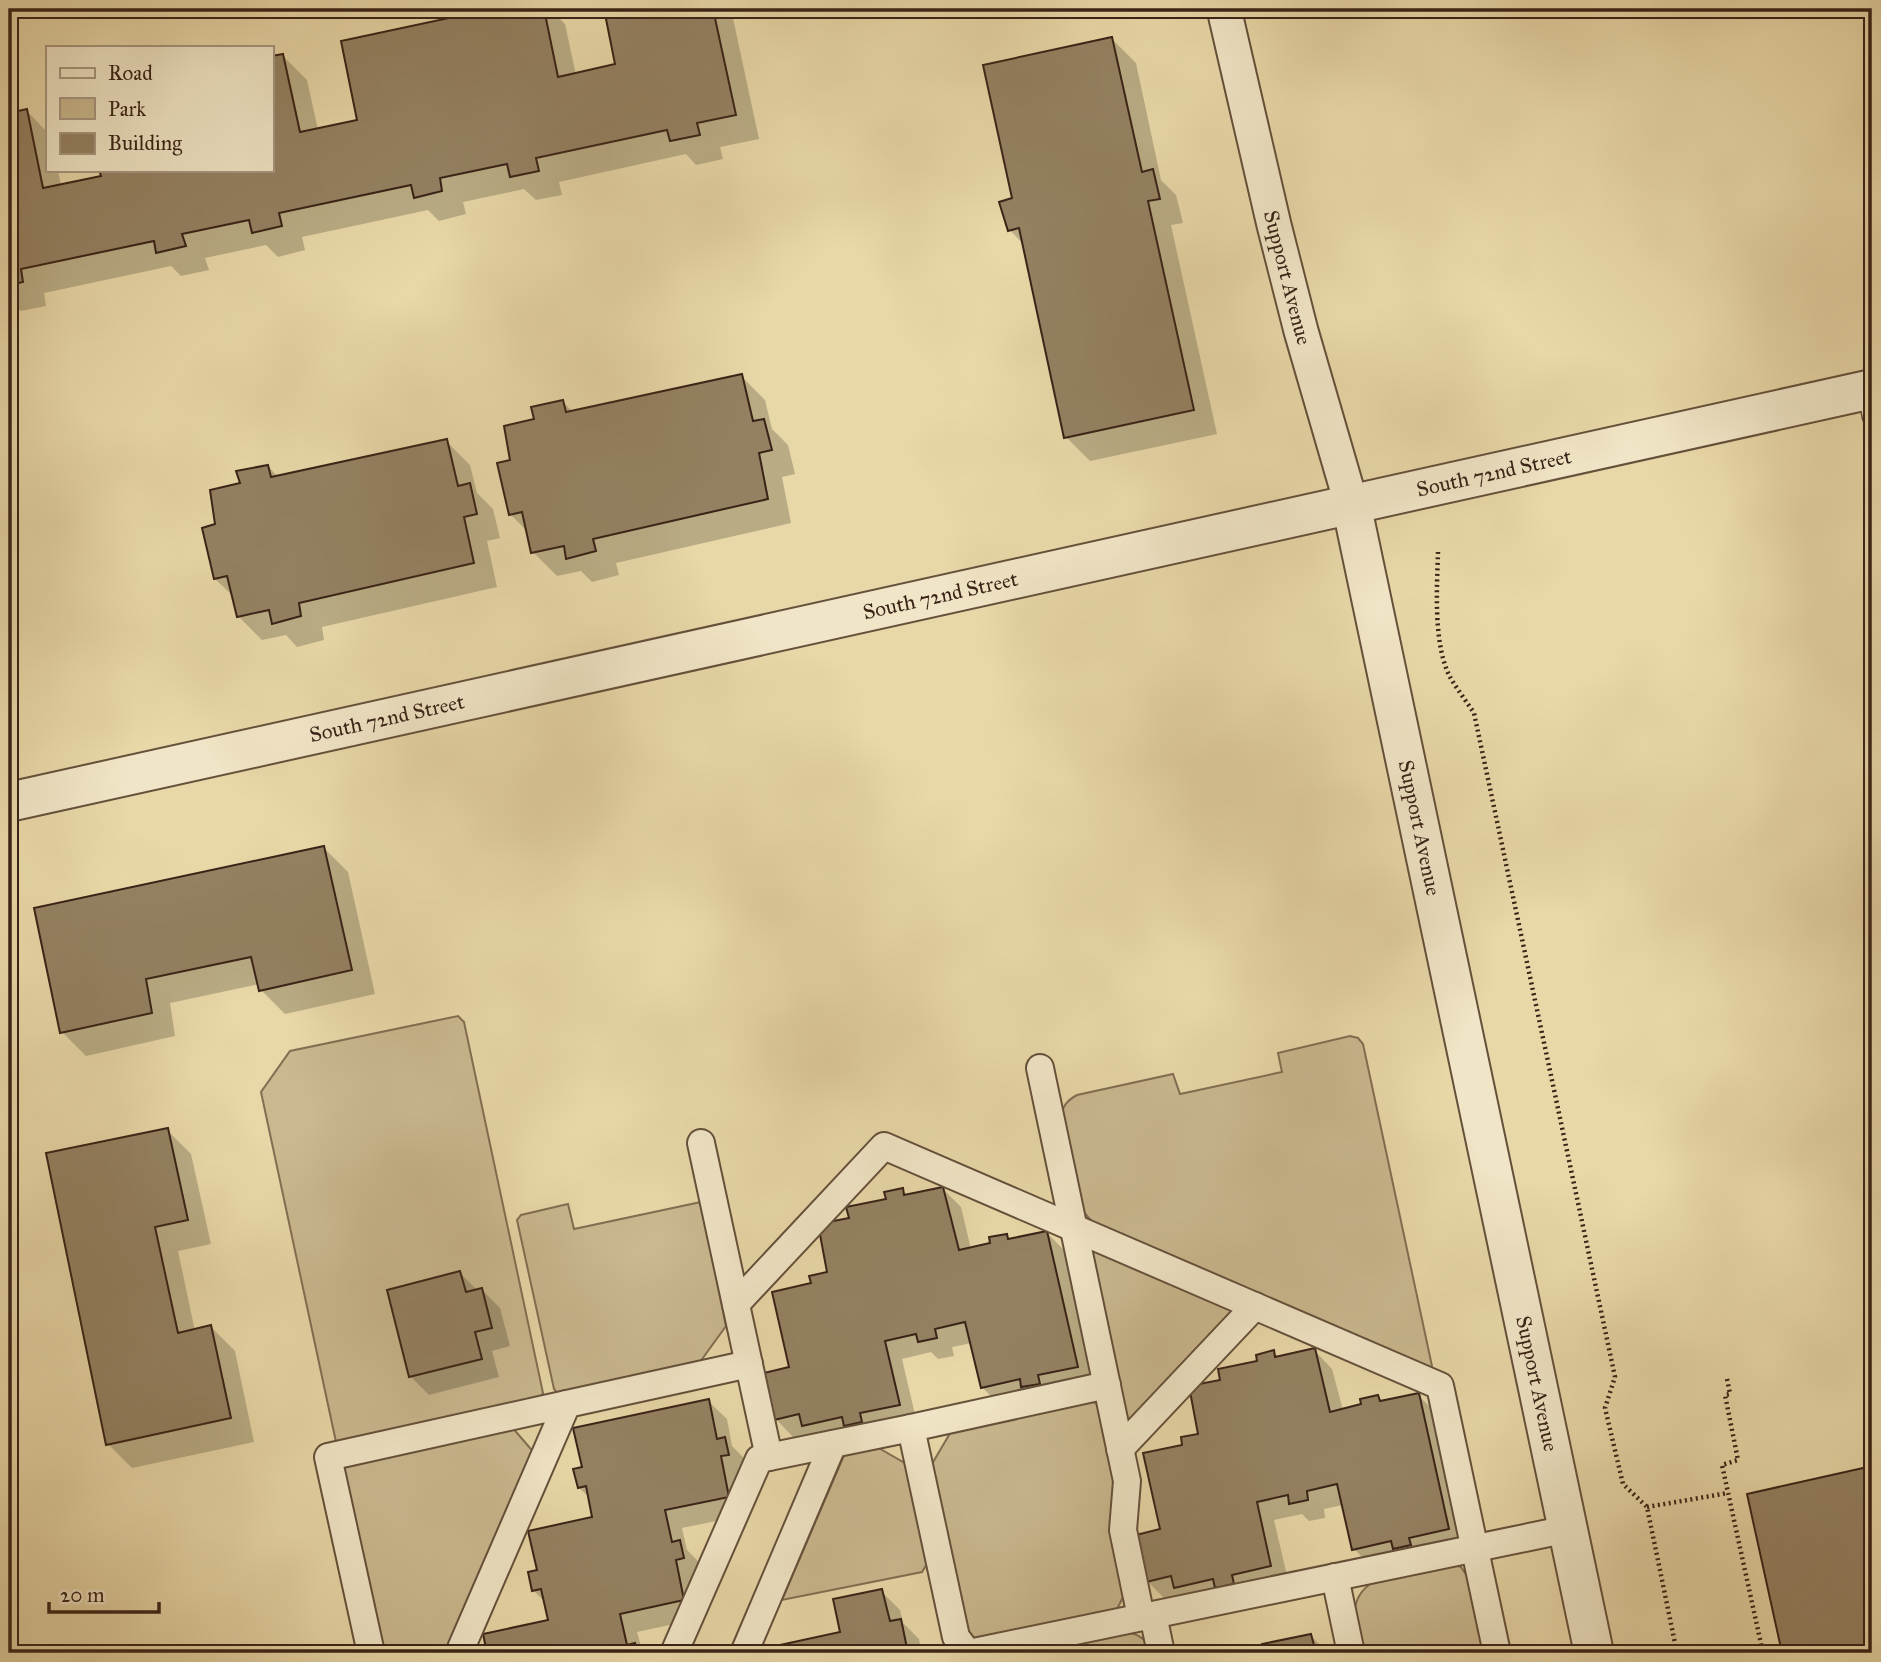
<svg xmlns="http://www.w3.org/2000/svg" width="1881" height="1662" viewBox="0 0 1881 1662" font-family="'IM FELL Great Primer',serif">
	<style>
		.green { fill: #cab88f; stroke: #826e53; stroke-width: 2 }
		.shadow { fill: #0003 }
		.building { fill: #948162; stroke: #392317; stroke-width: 2 }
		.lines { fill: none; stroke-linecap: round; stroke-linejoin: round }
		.service-casing { stroke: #65503b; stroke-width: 21 }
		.pedestrian-casing { stroke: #65503b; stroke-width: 30 }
		.minor-casing { stroke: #65503b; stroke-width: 37 }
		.tertiary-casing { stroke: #65503b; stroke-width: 42 }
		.path { stroke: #392317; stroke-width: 4.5; stroke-dasharray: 2 3.5; stroke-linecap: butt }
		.service { stroke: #f0e5c6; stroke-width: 18 }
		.pedestrian { stroke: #f0e5c6; stroke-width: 26 }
		.minor { stroke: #f0e5c6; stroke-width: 33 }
		.tertiary { stroke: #f0e5c6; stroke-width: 38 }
		.labels { text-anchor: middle; stroke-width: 5; stroke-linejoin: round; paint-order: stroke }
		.street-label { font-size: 21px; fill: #392317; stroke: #f0e5c6 }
	</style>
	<rect width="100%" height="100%" fill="#e8d7a7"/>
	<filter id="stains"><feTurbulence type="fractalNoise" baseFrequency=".00286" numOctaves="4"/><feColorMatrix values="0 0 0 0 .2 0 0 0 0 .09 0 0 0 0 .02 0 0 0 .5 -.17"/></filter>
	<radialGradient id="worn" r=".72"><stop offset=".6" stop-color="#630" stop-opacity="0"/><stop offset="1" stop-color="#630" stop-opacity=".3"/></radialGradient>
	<g class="green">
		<path d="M458,1016L464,1022L543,1393L539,1401L336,1442L261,1092L290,1051Z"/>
		<path d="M1350,1036L1358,1038L1363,1044L1432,1366L1430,1370L1094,1224L1082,1210L1060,1119C1063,1106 1066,1101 1077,1095L1173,1074L1180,1094L1282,1072L1278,1053Z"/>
		<path d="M701,1202L726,1326L697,1366L560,1396L554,1389L517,1220L521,1215L568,1204L574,1229Z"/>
		<path d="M1097,1249L1236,1310L1129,1429L1091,1254Z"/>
		<path d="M1090,1400L1099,1405L1115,1484L1125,1593L1116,1611L974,1639L964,1631L929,1469L952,1430Z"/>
		<path d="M511,1426L536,1455L450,1653H380L342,1470L347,1464Z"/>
		<path d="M877,1447L908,1465L928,1562L922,1572L782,1600L845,1453Z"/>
		<path d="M1449,1563L1461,1567L1469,1579L1488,1653H1363C1356,1623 1344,1599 1376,1580Z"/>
		<path d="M1123,1632C1138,1633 1147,1639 1152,1653H1032Z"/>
	</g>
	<g class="shadow">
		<path d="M499,9H550L565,24L576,75L617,65L606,9H731L759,139L720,147L723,159L696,165L686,154L559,182L562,195L536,200L524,189L463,202L466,214L439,221L428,210L302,237L305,250L278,257L266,245L205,258L209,270L181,276L171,266L44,293L46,306L20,311L9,300V115L27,111L47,132V170H58L61,186L103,177L101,170H271L283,56L307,80L318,130L359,122L343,42Z"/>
		<path d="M1112,39L1136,63L1161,180L1176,195L1183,223L1171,225L1217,434L1090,461L1066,437L1024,245L1010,230L1014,199Z"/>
		<path d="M741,376L765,400L772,429L788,445L795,474L782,477L791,523L616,563L619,575L592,582L581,571L557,576L533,552L528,532L510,514L512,461L537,420L563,402L573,412Z"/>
		<path d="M446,441L470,465L477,493L493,509L500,538L487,541L497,587L322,627L324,640L297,647L286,635L262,640L238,616L234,597L215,579L217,526L242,484L268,466L278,477Z"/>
		<path d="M324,848L348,872L375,994L285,1014L261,990L259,984L170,1003L175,1036L86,1056L62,1032Z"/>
		<path d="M167,1130L191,1154L211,1244L178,1251L195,1331L211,1327L235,1351L254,1442L132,1468L108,1444Z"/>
		<path d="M943,1189L961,1207L971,1249L992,1244L1006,1236L1011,1240L1047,1233L1065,1251L1095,1385L1000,1406L982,1387L972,1343L952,1347L954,1356L938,1359L931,1352L902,1359L917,1423L822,1443L812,1433L794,1438L776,1419L813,1284L829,1274L851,1220L903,1190L908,1196Z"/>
		<path d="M460,1273L478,1291L482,1290L500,1308L510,1346L492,1351L499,1377L429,1395L411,1377L390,1291Z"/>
		<path d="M1314,1350L1332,1369L1343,1410L1363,1406L1378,1397L1383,1402L1418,1395L1437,1414L1466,1547L1372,1567L1354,1549L1343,1505L1324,1509L1325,1518L1309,1521L1302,1514L1274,1520L1289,1584L1193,1605L1183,1595L1166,1600L1148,1582L1184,1446L1200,1435L1222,1382L1274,1352L1279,1358Z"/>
		<path d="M708,1401L727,1419L732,1446L743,1457L746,1473V1515L682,1528L687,1550L697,1560L701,1576L702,1618L637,1632L643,1653H489L485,1636L550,1622L546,1603L534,1591L539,1571L594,1519L590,1498L579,1488L584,1468Z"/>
		<path d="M1872,1468V1653H1784L1749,1495Z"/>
		<path d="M881,1591L900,1610L903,1623L919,1639L922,1653H769L768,1649L842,1633Z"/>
		<path d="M1311,1636L1328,1653H1266L1264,1646Z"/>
	</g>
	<g class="building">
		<path d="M491,9H544L558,77L615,64L604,9H713L736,115L697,123L700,135L670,141L667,130L536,158L539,171L510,177L507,164L440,178L442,191L414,198L411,185L279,213L282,226L252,233L249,220L182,234L186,246L156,253L154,241L21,269L23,282L9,285V113L27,109L43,188L101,176L99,170H271V56L283,54L300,132L357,120L341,41Z"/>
		<path d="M1112,37L1142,172L1153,169L1160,199L1148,201L1194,410L1064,438L1019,228L1008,231L999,202L1012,198L983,65Z"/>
		<path d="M742,374L753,421L764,419L772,450L759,453L768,499L593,539L596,551L566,559L564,546L531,553L522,512L509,515L497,463L510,460L504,426L534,419L531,407L563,400L566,412Z"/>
		<path d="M447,439L458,486L470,483L477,514L464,517L474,563L299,603L301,616L272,624L269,610L237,617L227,576L214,579L202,528L215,524L210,490L240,483L236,471L268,465L271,477Z"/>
		<path d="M324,846L352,970L259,991L251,957L146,979L152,1013L60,1033L34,908Z"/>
		<path d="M168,1128L188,1220L155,1227L178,1333L211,1325L231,1418L106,1445L46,1153Z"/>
		<path d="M943,1187L959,1250L990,1243L989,1237L1007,1234L1008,1239L1047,1231L1078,1367L1038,1375L1040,1384L1021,1387L1020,1379L981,1388L965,1322L935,1329L937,1338L918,1342L916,1334L885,1341L900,1405L860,1413L862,1422L844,1426L842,1417L802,1426L799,1414L774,1420L764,1373L789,1367L772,1292L811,1283L809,1276L827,1272L818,1224L849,1218L846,1207L886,1199L884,1192L903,1188L904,1195Z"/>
		<path d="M460,1271L466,1292L482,1288L492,1328L475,1332L482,1359L409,1377L387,1290Z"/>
		<path d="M1315,1348L1330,1412L1361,1404L1360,1399L1378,1395L1380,1401L1419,1393L1449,1529L1409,1538L1411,1545L1393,1549L1391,1541L1352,1550L1337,1484L1307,1491L1308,1500L1289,1504L1288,1495L1257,1502L1271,1566L1232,1575L1234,1584L1215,1588L1213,1579L1174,1588L1171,1576L1146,1582L1136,1535L1160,1529L1143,1453L1182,1445L1181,1437L1198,1434L1189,1386L1220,1380L1218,1369L1257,1361L1256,1355L1274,1350L1275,1357Z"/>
		<path d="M709,1399L717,1439L725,1437L729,1455L721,1456L729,1497L665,1510L672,1542L680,1540L684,1558L676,1560L684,1600L620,1614L627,1645L635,1643L637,1653H487L483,1634L548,1620L541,1589L532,1591L528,1572L537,1570L528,1531L592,1517L586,1486L578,1488L573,1469L582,1467L573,1428Z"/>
		<path d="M1872,1466V1653H1782L1747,1494Z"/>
		<path d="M882,1589L890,1621L901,1619L908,1653H767L766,1648L840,1632L833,1599Z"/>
		<path d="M1311,1634L1316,1653H1264L1262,1644Z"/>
	</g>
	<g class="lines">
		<defs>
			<path id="service" d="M1867,390L1872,417"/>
			<g id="pedestrian">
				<path d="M1040,1068L1127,1481L1123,1530L1141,1617"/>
				<path d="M701,1143L769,1457"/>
				<path d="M736,1304L884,1146L1440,1386L1497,1653"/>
				<path d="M911,1428L1107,1385"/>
				<path d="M1120,1449L1255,1306"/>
				<path d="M1335,1577L1351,1653"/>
				<path d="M1153,1615L1161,1653"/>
				<path d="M371,1653L328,1457L567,1404"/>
				<path d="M459,1653L567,1404L749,1364"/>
				<path d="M674,1653L759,1459L911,1428L956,1637L968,1653"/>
				<path d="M744,1653L833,1444"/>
				<path d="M969,1653L1568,1529"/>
			</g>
			<g id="minor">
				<path id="s1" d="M1224,9L1274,225L1301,331L1351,503"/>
			</g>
			<g id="tertiary">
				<path id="s2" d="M1351,503L1594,1653"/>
				<path id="s3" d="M9,802L1872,389"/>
			</g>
		</defs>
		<use href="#service" class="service-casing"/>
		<use href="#pedestrian" class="pedestrian-casing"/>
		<use href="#minor" class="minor-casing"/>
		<use href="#tertiary" class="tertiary-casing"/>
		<g class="path">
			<path d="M1438,552C1437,588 1433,644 1450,677C1457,689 1466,701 1474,713L1615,1377L1605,1408L1623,1484L1647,1507L1677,1653"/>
			<path d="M1727,1379L1730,1394L1725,1395L1738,1460L1722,1465L1763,1653"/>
			<path d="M1647,1507L1728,1493"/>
		</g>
		<use href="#service" class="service"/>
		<use href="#pedestrian" class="pedestrian"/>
		<use href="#minor" class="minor"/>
		<use href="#tertiary" class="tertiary"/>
	</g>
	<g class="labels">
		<g class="street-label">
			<text dy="7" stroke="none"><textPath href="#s1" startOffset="276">Support Avenue</textPath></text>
			<text dy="7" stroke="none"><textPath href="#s3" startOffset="1521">South 72nd Street</textPath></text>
			<text dy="7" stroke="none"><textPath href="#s3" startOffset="954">South 72nd Street</textPath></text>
			<text dy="7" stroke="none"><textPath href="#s3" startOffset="387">South 72nd Street</textPath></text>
			<text dy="7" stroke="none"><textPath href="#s2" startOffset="332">Support Avenue</textPath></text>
			<text dy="7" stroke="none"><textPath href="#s2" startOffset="900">Support Avenue</textPath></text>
		</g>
	</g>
	<rect width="1881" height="1662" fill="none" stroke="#e8d7a7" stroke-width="35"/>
	<rect x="10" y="10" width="1860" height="1641" fill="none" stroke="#392317" stroke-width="3.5"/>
	<rect x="18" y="18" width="1846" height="1627" fill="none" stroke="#392317" stroke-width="2"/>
	<rect x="46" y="46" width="228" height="126" fill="#f0e5c6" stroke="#a79780" stroke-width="2"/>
	<rect x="60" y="68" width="35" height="10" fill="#f0e5c6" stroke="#a79780" stroke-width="2"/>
	<text x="108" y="80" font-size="21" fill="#392317">Road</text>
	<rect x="60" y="98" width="35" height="21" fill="#cab88f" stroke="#a79780" stroke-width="2"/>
	<text x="108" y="116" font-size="21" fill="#392317">Park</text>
	<rect x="60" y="133" width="35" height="21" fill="#948162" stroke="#a79780" stroke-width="2"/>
	<text x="108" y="150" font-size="21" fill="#392317">Building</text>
	<path d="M49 1602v10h110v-10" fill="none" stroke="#392317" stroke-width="3.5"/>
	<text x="60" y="1602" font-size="21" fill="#392317" stroke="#f0e5c6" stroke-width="5" paint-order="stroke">20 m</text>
	<rect width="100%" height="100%" filter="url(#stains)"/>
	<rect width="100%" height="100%" fill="url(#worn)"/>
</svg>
